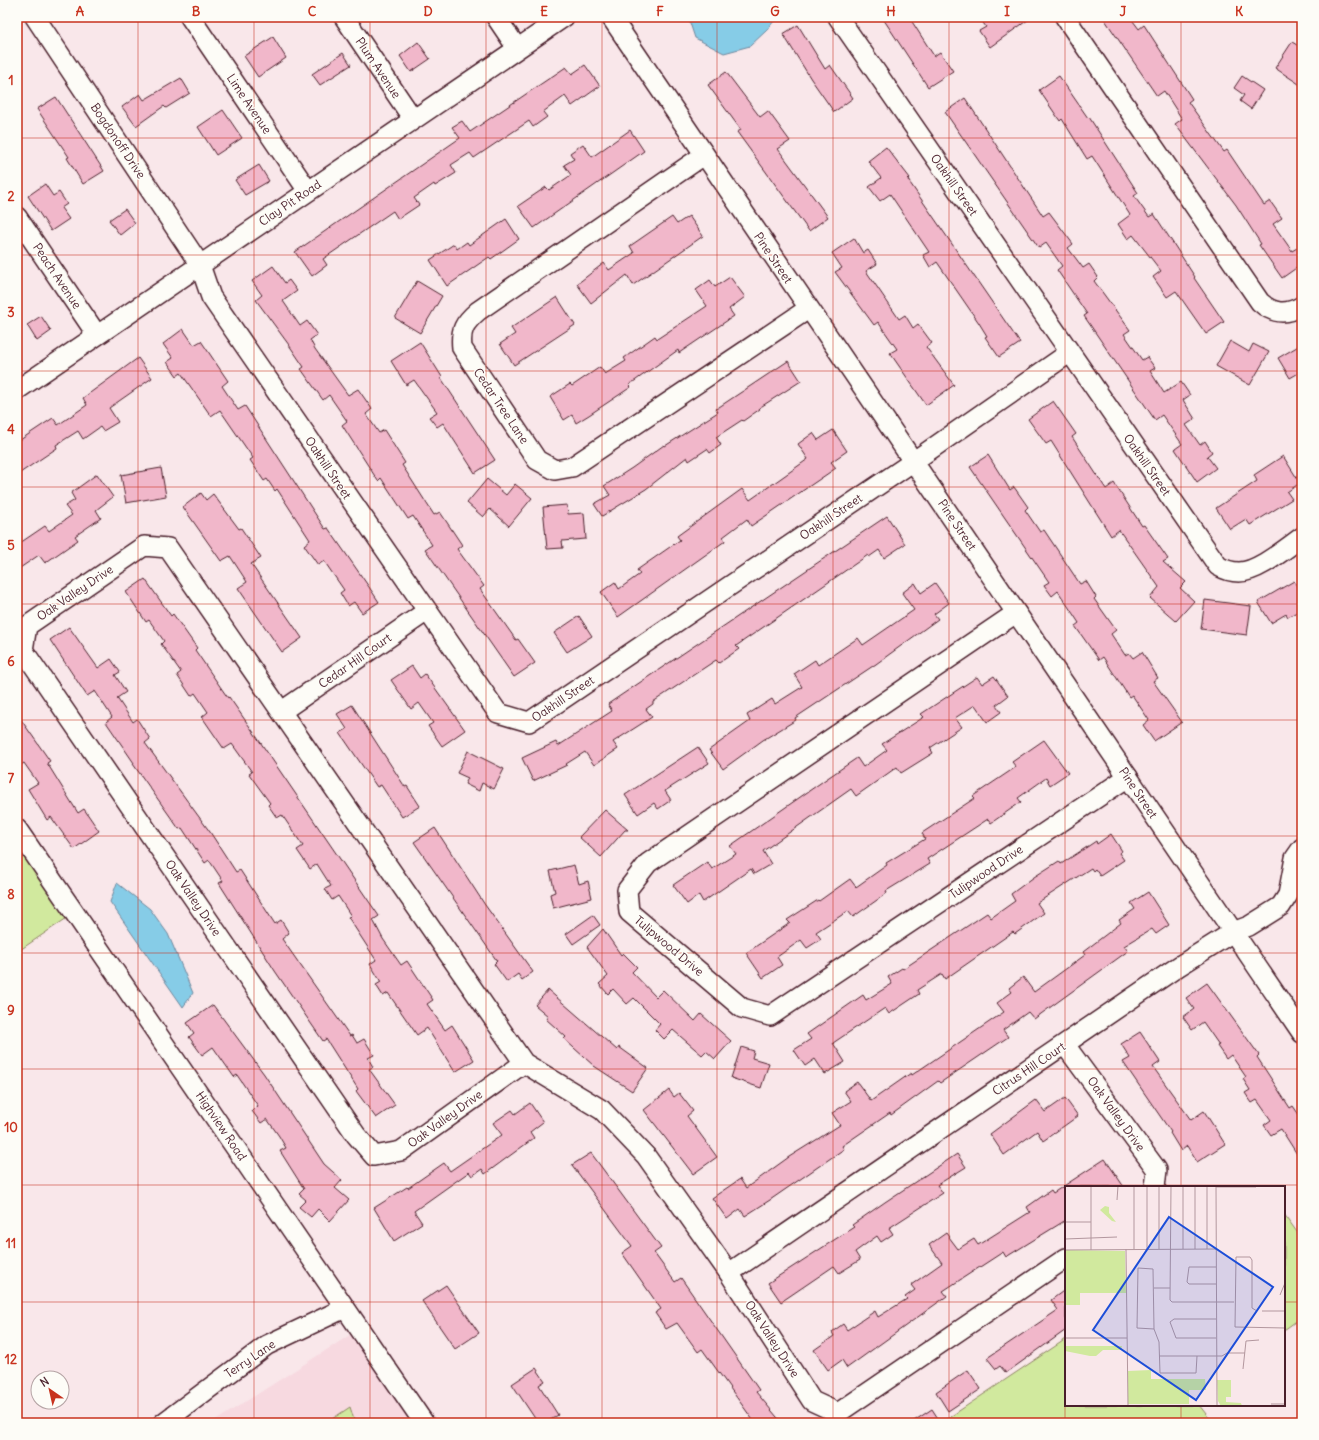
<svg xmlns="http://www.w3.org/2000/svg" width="1319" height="1440" viewBox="0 0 1319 1440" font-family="Delius,sans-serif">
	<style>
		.built { fill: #f7d9e0 }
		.green { fill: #d1e99e; stroke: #8e8464 }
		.water { fill: #86cce7; stroke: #6e879c }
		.building { fill: #f1b7ca; stroke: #4a1f2b }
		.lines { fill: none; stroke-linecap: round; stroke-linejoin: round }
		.minor-casing { stroke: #4a1f2b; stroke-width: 22 }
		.minor { stroke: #fdfcf7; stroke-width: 19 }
		.grid { fill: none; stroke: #c8321e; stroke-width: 1; stroke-opacity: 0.55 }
		.labels { text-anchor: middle; stroke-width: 3; stroke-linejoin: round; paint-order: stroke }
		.street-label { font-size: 12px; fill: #4a1f2b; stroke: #fdfcf7 }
		.inset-road { fill: none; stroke: #b3979e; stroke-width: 1 }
		.view { fill: #1d4ed8; fill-opacity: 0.15; stroke: #1d4ed8; stroke-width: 2 }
		.inset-edge { fill: none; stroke: #4a1f2b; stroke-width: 2 }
		.neatline { fill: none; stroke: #c8321e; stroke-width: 1.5 }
		.grid-label { font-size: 13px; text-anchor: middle; font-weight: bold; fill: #c8321e }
	</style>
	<rect width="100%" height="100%" fill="#f9e7ea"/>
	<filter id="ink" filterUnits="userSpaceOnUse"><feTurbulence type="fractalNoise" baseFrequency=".025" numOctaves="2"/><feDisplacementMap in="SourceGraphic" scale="8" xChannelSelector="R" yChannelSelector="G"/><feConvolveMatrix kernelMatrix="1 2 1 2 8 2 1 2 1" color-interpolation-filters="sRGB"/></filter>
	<g filter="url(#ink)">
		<path class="built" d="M353,1333L414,1423H212Z"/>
		<g class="green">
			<path d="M17,845L67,918L17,952Z"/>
			<path d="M1284,1214L1302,1239V1317L1284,1330Z"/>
			<path d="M1066,1339V1405H1199L1213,1423H941Z"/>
			<path d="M350,1407L355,1423H326Z"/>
		</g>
		<g class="water">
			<path d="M688,17H777L767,30L750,46L724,53L695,38Z"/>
			<path d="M117,883L150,909L168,934L193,993L183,1007L110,902Z"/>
		</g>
		<g class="building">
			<path d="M882,17H909L934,56L940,52L953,71L928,87Z"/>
			<path d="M979,17H1032L990,47L979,31L986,27Z"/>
			<path d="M1103,17H1130L1139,29L1144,25L1192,99L1188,102L1224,152L1227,150L1264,205L1270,201L1282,218L1273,224L1292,251L1297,248L1302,255V264L1282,278L1259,245L1261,244L1236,205L1175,124L1182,119L1164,91L1157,96Z"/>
			<path d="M798,25L825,69L830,65L853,98L834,112L811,79L783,34Z"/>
			<path d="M273,37L286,58L258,77L244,56Z"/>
			<path d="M418,42L430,59L411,72L400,56Z"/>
			<path d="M1292,42L1302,48V86L1275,68Z"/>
			<path d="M343,53L351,65L320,85L312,74Z"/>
			<path d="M585,65L600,86L572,106L565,96L543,112L547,117L533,127L529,121L474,158L470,153L451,165L456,173L435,186L434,184L414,198L419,205L398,219L393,211L323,259L327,265L312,276L295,252L460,138L452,127L462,121L470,132L566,67L572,74Z"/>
			<path d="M726,72L760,117L768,111L790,141L778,149L828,217L809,231L737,132L741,130L708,85Z"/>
			<path d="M1059,76L1088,118L1089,117L1138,193L1134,196L1149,217L1154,214L1195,277L1194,278L1224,322L1206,334L1176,291L1167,297L1153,277L1161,271L1133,235L1128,239L1118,224L1130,215L1092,156L1087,159L1062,119L1060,121L1039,90Z"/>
			<path d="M1242,76L1263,90L1251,109L1240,101L1244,95L1234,88Z"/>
			<path d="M181,78L190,93L166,108L164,106L136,126L122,107L140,94L144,100Z"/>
			<path d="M56,97L104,171L83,184L67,158L69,157L37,109Z"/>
			<path d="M965,98L1043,216L1049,212L1073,244L1068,248L1083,268L1089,264L1098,277L1094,281L1130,330L1124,334L1142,360L1147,357L1155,368L1150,371L1164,393L1181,382L1190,395L1183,400L1195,419L1186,425L1200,445L1205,441L1212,452L1207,456L1216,468L1197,482L1175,449L1182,444L1162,415L1155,420L1084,316L1087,314L1057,270L1062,266L1046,243L1039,248L945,112Z"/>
			<path d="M223,110L242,138L216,155L198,127Z"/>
			<path d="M630,130L644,151L534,228L518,206L546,187L549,190L571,175L564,165L574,159L570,153L583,144L592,157Z"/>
			<path d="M886,147L910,178L908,180L1020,343L999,357L985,337L987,336L979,323L937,262L930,267L923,255L929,252L890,194L880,201L869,187L881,178L868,161Z"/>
			<path d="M259,165L269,181L245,195L235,180Z"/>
			<path d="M45,184L53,196L59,192L67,204L61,208L69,219L51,231L28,196Z"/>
			<path d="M125,209L135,223L120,235L109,220Z"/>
			<path d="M689,216L703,236L633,285L627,275L591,303L577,284L604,263L609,270L634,253L630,246L672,217L677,224Z"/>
			<path d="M506,219L519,239L491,259L489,257L447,286L430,260L454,244L457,249L467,242L469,245Z"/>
			<path d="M854,238L863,253L868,250L877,264L866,271L899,319L905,315L913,328L918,324L932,343L926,347L954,385L926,405L890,353L897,349L878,322L874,325L835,272L842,268L832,253Z"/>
			<path d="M273,266L285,283L289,280L297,291L283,301L300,326L307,321L317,335L310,340L315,349L348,395L358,389L372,409L366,414L379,433L384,430L405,463L402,465L434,515L440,512L462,545L457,549L484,586L480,589L516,640L518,639L535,663L514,677L425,549L432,545L413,516L408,519L381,478L378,481L342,425L347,421L329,395L323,400L301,369L304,367L289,345L256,300L262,295L252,281Z"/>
			<path d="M730,277L745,297L729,309L734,316L679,353L678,350L629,385L631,387L589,415L576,423L572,415L564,420L550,397L570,384L572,386L600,367L605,374L626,361L624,358L655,336L657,339L707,306L696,290L710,280L715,287Z"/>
			<path d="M417,281L442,296L420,333L395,318Z"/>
			<path d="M557,297L575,325L514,365L500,344L515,334L511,328Z"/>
			<path d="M41,316L51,331L37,341L27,325Z"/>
			<path d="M183,329L194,345L201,341L228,381L222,386L238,410L245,406L325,529L328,528L369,587L379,602L362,613L354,602L348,606L340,593L344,590L324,561L318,565L304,545L310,540L277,489L275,491L267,479L264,481L250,460L253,458L220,410L211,416L181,373L177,376L167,362L173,358L163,344Z"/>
			<path d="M1230,341L1249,352L1253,344L1269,352L1250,385L1216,366Z"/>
			<path d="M420,342L442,377L441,378L495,460L475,473L443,423L437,427L429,417L437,412L414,380L406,385L391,361Z"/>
			<path d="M1302,344V371L1290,378L1278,358Z"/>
			<path d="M138,358L152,378L109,408L118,422L103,431L100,427L83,439L78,431L56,445L57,448L17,475V442L53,418L58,425L87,405L83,398Z"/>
			<path d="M788,361L801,381L759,408L760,409L743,421L742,420L716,437L721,445L710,453L707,449L689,461L687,457L646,489L602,516L594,504L610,495L604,486L632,468L664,445L665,446L718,412L716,409Z"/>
			<path d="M1053,401L1076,434L1072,437L1106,489L1114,483L1142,526L1144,525L1168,559L1163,562L1186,582L1180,588L1194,601L1176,621L1150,598L1159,587L1119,530L1111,536L1051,441L1046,444L1028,419Z"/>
			<path d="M833,430L847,451L831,462L836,468L751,526L747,519L723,537L725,541L618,617L601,592L615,582L619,589L640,574L637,570L680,540L677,536L742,489L750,500L808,459L798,444L813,433L818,440Z"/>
			<path d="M988,455L1010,490L1014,487L1028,507L1025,510L1040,532L1044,530L1080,584L1086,581L1096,597L1094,599L1116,630L1111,634L1125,655L1129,653L1133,658L1142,652L1158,678L1153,681L1182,722L1154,741L1143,725L1149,720L1132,695L1129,697L1103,657L1099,660L1075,626L1079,623L1058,591L1052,596L1044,585L1049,582L970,467Z"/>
			<path d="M1283,456L1300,483L1287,492L1292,499L1250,525L1246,519L1230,529L1216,508L1257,481L1254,475Z"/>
			<path d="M161,468L166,496L126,503L121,475Z"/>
			<path d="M97,474L113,497L96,510L101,518L75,536L78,540L45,563L39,555L17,570V545L45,526L49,531L72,515L65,506L75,500L71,493Z"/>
			<path d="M487,479L506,495L515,484L532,498L509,526L490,509L483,517L467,503Z"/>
			<path d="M201,493L206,500L213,494L239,529L241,528L261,558L251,564L302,638L282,652L238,588L247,582L230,556L221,561L183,507Z"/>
			<path d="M567,505L568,514L584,513L586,539L562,541L563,548L547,549L543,507Z"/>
			<path d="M887,516L905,544L884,558L879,550L869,557L868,555L736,646L739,649L719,663L716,660L653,702V704L646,709L652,717L613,742L618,749L594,765L585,752L566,764L567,765L533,781L522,758L556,742L558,746L612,711L608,704Z"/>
			<path d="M145,579L171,616L173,614L197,648L195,650L228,698L229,697L252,730L370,903L379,916L373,920L383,939L401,965L407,961L433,1000L427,1004L445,1030L452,1025L474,1060L455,1072L427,1028L417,1035L388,993L383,996L376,985L381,982L370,964L376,960L348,917L351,916L338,896L332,900L325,889L331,886L317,864L310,869L297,850L303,846L282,815L277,818L268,805L270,803L249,774L252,772L232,744L224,749L202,717L208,712L195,693L191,696L177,675L181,672L161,644L164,641L149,620L146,622L126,592Z"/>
			<path d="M1294,581L1302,595V609L1288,617L1286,614L1271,623L1258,602Z"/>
			<path d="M915,583L921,593L935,583L949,603L934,614L938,619L876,664L795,718L796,720L763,740L723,769L709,750L750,721L747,715L772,699L775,704L802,687L794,674L815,660L818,665L858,638L863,645L914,610L902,593Z"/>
			<path d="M1205,600L1251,606L1247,635L1201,629Z"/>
			<path d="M579,616L592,636L567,652L554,633Z"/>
			<path d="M69,627L98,668L111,659L120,672L115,675L126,692L117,698L133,722L137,719L150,739L145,743L210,832L236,872L240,870L275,924L281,920L289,933L282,939L350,1036L352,1035L357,1043L364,1039L374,1055L368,1058L373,1067L369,1069L395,1105L376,1118L356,1091L358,1089L326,1039L323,1041L275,971L219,883L223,881L209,860L205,863L182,828L179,829L133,764L134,763L106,722L112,717L95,691L87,696L50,640Z"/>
			<path d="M412,666L420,678L425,674L465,730L442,746L428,726L433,723L419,703L411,709L391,680Z"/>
			<path d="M994,676L1008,696L996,705L1001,712L987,722L975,705L955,718L962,727L930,748L933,753L901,773L897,767L856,796L851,789L763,851L771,864L754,874L751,869L703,902L699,895L687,904L673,885L707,862L712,869L736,854L730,846L829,777L857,758L863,767L887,750L882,744L924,717L921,714L977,677L982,684Z"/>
			<path d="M352,705L405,787L407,786L420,806L402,817L381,785L377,787L340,733L347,729L337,714Z"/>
			<path d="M17,714L50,761L47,763L78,813L84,809L99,831L74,849L51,817L47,820L28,789L38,783L24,763L17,767Z"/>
			<path d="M1044,740L1068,773L1050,785L1046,778L1018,798L1021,802L991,823L988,819L927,859L930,864L886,891L887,893L853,917L848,911L816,932L821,939L807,948L801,940L777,957L782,965L763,978L746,953L790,923L787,920L818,900L819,901L850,879L856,887L887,865L886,863L925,839L922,833L975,798L973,796L1016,767L1012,762Z"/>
			<path d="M698,747L709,763L665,791L671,800L658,809L654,803L638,814L625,795Z"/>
			<path d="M468,751L504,769L494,789L482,783L479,791L465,784L468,778L457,773Z"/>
			<path d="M605,810L628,830H625L601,857L579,837Z"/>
			<path d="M435,828L485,905L533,972L522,980L518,974L507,982L494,964L497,961L414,842Z"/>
			<path d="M1111,834L1122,851L1119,853L1124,860L1100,876L1095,869L1093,871L1091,868L1037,903L1044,913L1015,934L1013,932L945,979L942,974L917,990L919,994L889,1014L885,1008L833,1043L845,1062L825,1074L815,1059L805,1066L794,1050L811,1039L807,1034L863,995L866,1000L892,984L888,977L902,968L903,969L987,913L991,918L1015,901L1011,894L1034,877L1059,861L1061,864L1087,847L1096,841L1097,844Z"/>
			<path d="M574,865L579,884L588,881L592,898L553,908L550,894L555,892L550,871Z"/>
			<path d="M1148,892L1169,925L1156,934L1152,929L1124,946L1128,951L1034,1019L1028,1012L1003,1030L1008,1037L940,1083L938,1081L891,1115L890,1113L842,1146L844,1149L770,1200L745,1216L740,1209L727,1219L712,1198L740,1179L746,1188L789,1157L840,1125L832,1113L851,1101L844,1091L857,1082L871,1101L911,1073L912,1075L1004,1012L997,1003L1012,992L1009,988L1023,977L1034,992L1085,955L1083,952L1121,923L1119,920L1135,909L1131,903Z"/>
			<path d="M593,915L600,925L573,944L566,934Z"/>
			<path d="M603,929L621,955L623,953L637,967L632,972L656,997L663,990L695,1021L701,1014L731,1041L715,1059L706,1051L702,1055L673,1030L664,1039L655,1030L660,1024L634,998L627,1004L613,989L608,994L599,984L608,976L587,947Z"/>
			<path d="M1207,983L1259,1055L1257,1057L1290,1108L1293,1106L1302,1119V1162L1281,1129L1271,1135L1264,1125L1271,1120L1257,1100L1252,1103L1245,1093L1250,1090L1243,1079L1246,1077L1231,1055L1226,1059L1217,1046L1219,1045L1203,1022L1192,1030L1183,1017L1194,1009L1186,998Z"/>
			<path d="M548,990L617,1050L619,1047L648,1068L632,1091L594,1066L564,1039L566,1037L546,1019L548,1016L535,1005Z"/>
			<path d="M213,1005L264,1074L324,1164L342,1180L335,1188L349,1200L330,1221L318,1209L311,1217L299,1207L306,1200L299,1194L304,1189L280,1151L286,1148L279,1136L267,1119L261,1123L252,1111L258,1106L237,1075L234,1077L213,1047L202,1055L189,1037L194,1033L187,1023Z"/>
			<path d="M1140,1032L1160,1062L1153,1067L1191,1120L1204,1111L1225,1144L1197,1162L1187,1146L1181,1151L1170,1133L1171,1132L1123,1062L1130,1058L1121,1044Z"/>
			<path d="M741,1047L754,1051L752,1058L769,1063L761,1088L731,1078Z"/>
			<path d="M669,1090L674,1097L679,1093L693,1111L687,1116L717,1157L693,1174L644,1110Z"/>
			<path d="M1065,1098L1078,1116L1043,1141L1037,1131L1004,1155L990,1134L1036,1100L1045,1112Z"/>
			<path d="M530,1103L543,1122L530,1132L534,1138L485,1174L482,1169L472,1176L469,1172L414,1211L422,1223L394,1241L374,1208L407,1187L408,1188L444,1163L450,1171L502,1135L493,1123L512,1110L515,1114Z"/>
			<path d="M591,1153L661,1248L654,1253L675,1282L681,1278L759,1390L756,1392L782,1423H755L702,1349L698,1352L677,1323L666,1329L655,1313L661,1309L622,1253L632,1246L572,1165Z"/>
			<path d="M957,1154L966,1167L937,1185L943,1193L889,1228L893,1234L881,1242L877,1236L855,1252L860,1260L839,1273L834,1266L781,1302L768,1283L854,1227L852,1225L885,1202Z"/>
			<path d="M1105,1159L1124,1187H1066V1220L1006,1257L1003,1252L943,1291L947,1296L847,1368L842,1360L828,1370L814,1350L834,1336L832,1332L843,1324L847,1330L875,1311L878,1317L907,1299L905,1297L915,1290L911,1285L942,1263L929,1245L946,1233L958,1249L974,1239L978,1245L1030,1212L1027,1207L1051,1190L1053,1193Z"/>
			<path d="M446,1285L479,1333L455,1349L422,1301Z"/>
			<path d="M1066,1289V1330L1006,1373L1000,1366L996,1369L987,1358L1058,1310L1051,1300Z"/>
			<path d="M536,1368L545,1381L539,1385L558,1415L546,1423H538L512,1384Z"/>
			<path d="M968,1370L981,1389L948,1411L936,1392Z"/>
			<path d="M932,1409L941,1423H911Z"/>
		</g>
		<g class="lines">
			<defs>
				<g id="minor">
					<path d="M35,17L200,265L211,297L498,713L529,722L914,461L1069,353"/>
					<path d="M190,17L308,191"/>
					<path d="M344,17L413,119"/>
					<path d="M496,17L517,48"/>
					<path d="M611,17L1302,1033"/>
					<path d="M838,17L1218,566C1225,570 1231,572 1239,572C1258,572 1286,548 1302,537"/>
					<path d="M1065,17L1260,302C1273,314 1286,315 1302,306"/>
					<path d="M704,155L478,311C464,323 460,330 462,348L537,460L555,470L572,467L808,309"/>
					<path d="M17,217L97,335"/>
					<path d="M17,390L564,17"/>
					<path d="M1016,613L648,863L627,890L629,912L742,1008L770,1016L1128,777"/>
					<path d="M282,711L427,611"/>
					<path d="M17,829L424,1423"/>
					<path d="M1065,1045L1157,1170L1155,1187"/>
					<path d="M524,1063L401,1151L374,1156L356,1135L23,650L27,626L144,546L168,548L524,1063L602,1110L646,1156L729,1273L812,1401L838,1413L1066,1258"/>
					<path d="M729,1273L1179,966L1233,932L1249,926L1281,906L1288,895L1295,858L1302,848"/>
					<path d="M163,1423L267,1345L345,1308"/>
				</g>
			</defs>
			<use href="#minor" class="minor-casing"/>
			<use href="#minor" class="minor"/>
		</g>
	</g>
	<path class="grid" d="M138,17V1423M254,17V1423M370,17V1423M486,17V1423M602,17V1423M717,17V1423M833,17V1423M949,17V1423M1065,17V1423M1181,17V1187M17,138H1302M17,255H1302M17,371H1302M17,487H1302M17,604H1302M17,720H1302M17,836H1302M17,953H1302M17,1069H1302M17,1185H1302M17,1302H1066M1284,1302H1302M1181,1405V1423"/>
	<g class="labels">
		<g class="street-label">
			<text transform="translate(378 68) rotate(56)" y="4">Plum Avenue</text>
			<text transform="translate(249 104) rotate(56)" y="4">Lime Avenue</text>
			<text transform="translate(118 141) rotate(56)" y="4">Bogdonoff Drive</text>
			<text transform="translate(954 185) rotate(55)" y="4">Oakhill Street</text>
			<text transform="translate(290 203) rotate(-34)" y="4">Clay Pit Road</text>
			<text transform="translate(773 258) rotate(56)" y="4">Pine Street</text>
			<text transform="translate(57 276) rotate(56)" y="4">Peach Avenue</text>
			<text transform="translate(501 406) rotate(56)" y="4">Cedar Tree Lane</text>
			<text transform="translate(1147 465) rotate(55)" y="4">Oakhill Street</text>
			<text transform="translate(328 468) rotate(56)" y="4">Oakhill Street</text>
			<text transform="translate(831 517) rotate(-34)" y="4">Oakhill Street</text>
			<text transform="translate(957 525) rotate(56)" y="4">Pine Street</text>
			<text transform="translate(75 593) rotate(-34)" y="4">Oak Valley Drive</text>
			<text transform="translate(355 661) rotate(-35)" y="4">Cedar Hill Court</text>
			<text transform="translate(563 699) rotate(-34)" y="4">Oakhill Street</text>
			<text transform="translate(1138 793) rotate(56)" y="4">Pine Street</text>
			<text transform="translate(986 872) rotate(-34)" y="4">Tulipwood Drive</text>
			<text transform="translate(193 898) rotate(56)" y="4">Oak Valley Drive</text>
			<text transform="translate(669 946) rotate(40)" y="4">Tulipwood Drive</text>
			<text transform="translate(1029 1069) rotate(-34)" y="4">Citrus Hill Court</text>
			<text transform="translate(1116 1114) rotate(54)" y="4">Oak Valley Drive</text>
			<text transform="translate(445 1119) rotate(-36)" y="4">Oak Valley Drive</text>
			<text transform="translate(221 1126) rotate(56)" y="4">Highview Road</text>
			<text transform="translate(772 1339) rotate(57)" y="4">Oak Valley Drive</text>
			<text transform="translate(250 1359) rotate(-34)" y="4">Terry Lane</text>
		</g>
	</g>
	<g transform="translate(1065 1186)">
		<rect width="220" height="220" fill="#f9e7ea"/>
		<path d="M40,20L44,21V27L51,36L47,35L35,24ZM0,64L60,65L61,107H15V119H0ZM0,160H57L56,164H38L31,170H25L0,165ZM86,184V193H140L141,204H124V218H63V185ZM152,194H166V211H161V216L176,217L177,220H156L153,215Z" fill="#d1e99e"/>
		<path class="inset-road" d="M26,0V64M82,0V63M94,0V63M106,0L105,114L107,116H169M118,0V63M151,0L152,220M151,1H191M52,14L53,0M0,36H26M0,53L52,51M61,63L63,220M69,63V0M130,63V0M142,63V0M0,64L151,63M151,81H124L122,96L124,98H151M89,102H105M215,109L220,97M192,125L187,122V74L185,71H171L170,141L220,142M197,125H220M151,133H109L105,136L111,152H151M89,143L72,142L73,82L88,83L89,143L94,156L95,187H131L132,170M0,152H62M94,170H157L162,167H180M178,183L181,155L194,154M206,218H220"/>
		<path class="view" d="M104,31L208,101L131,214L28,144Z"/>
		<rect width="220" height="220" class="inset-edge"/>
	</g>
	<rect width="1319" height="1440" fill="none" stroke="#fdfcf7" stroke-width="44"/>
	<g transform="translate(50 1390) rotate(326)"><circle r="19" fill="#fdfcf7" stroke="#b5a4a5"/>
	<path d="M0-3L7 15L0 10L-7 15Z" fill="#c8321e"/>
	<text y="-6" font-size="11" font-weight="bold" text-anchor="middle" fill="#4a1f2b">N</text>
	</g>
	<rect x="22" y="22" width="1275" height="1396" class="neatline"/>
	<g class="grid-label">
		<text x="80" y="16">A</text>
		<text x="196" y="16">B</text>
		<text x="312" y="16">C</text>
		<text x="428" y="16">D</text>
		<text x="544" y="16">E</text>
		<text x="660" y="16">F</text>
		<text x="775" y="16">G</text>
		<text x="891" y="16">H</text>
		<text x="1007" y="16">I</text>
		<text x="1123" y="16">J</text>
		<text x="1239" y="16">K</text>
		<text x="11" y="85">1</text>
		<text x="11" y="201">2</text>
		<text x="11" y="317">3</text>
		<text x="11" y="434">4</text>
		<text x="11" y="550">5</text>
		<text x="11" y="666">6</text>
		<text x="11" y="783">7</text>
		<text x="11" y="899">8</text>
		<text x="11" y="1015">9</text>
		<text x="11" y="1132">10</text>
		<text x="11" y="1248">11</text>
		<text x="11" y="1364">12</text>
	</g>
</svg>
